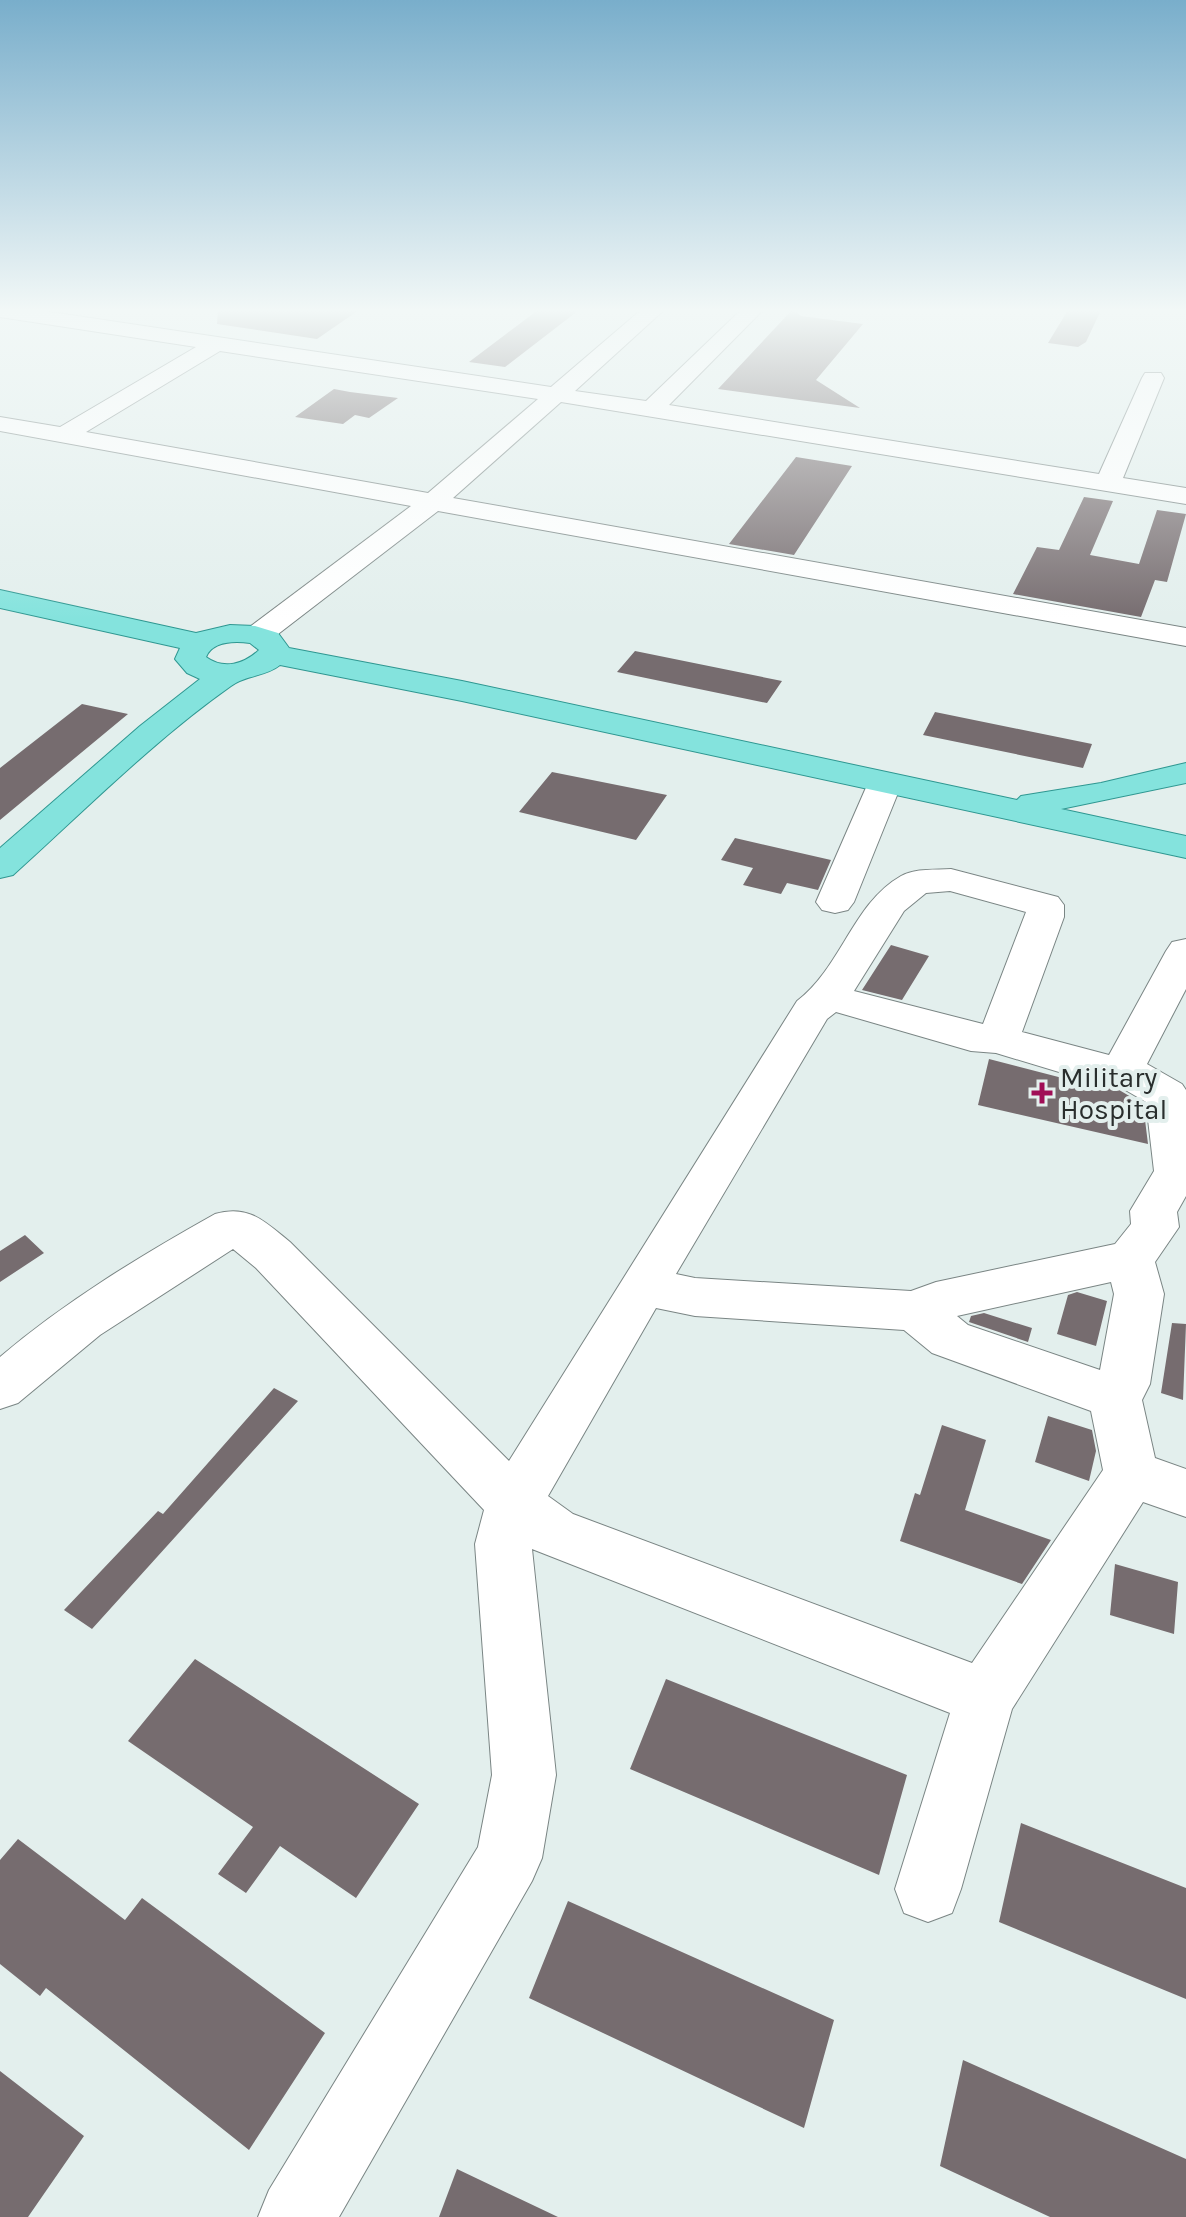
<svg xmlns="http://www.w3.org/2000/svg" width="1186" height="2217" font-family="Karla,sans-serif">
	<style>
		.building { fill: #766c6f }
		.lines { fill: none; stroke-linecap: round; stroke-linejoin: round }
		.minor-casing { stroke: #7a8584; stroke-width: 2 }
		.major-casing { stroke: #2f9791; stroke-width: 2 }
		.minor { fill: #fff; fill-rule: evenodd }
		.major { fill: #84e3dd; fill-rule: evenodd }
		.poi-dot { fill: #a00e56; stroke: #e3efed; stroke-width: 3 }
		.labels { text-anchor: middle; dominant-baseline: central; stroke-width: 8; stroke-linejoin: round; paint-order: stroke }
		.poi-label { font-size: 28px; fill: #292e2d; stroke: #e3efed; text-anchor: start }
	</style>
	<rect width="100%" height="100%" fill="#e3efed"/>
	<path class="building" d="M 218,310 L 359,310 L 317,339 L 217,324 Z
		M 538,310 L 579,310 L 505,367 L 469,362 Z
		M 792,310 L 801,316 L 863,324 L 816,380 L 860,408 L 718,389 Z
		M 1068,310 L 1101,310 L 1086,342 L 1078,347 L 1048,343 Z
		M 334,389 L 350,392 L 398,398 L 369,418 L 355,415 L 343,424 L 295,417 Z
		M 796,457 L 852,466 L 794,555 L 729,544 Z
		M 1084,497 L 1113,501 L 1090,555 L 1139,564 L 1157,510 L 1186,514 L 1167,582 L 1155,580 L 1141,617 L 1013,594 L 1037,547 L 1059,550 Z
		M 635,651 L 782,681 L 767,703 L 617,672 Z
		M 82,704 L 128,714 L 0,820 L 0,768 Z
		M 935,712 L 1092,744 L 1083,768 L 923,735 Z
		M 552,772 L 667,795 L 636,840 L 519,812 Z
		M 735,838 L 831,860 L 818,890 L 787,883 L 781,894 L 743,885 L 753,868 L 721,860 Z
		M 891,945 L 929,956 L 902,1000 L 862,990 Z
		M 989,1059 L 1101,1088 L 1114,1087 L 1143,1104 L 1148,1144 L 978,1105 Z
		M 25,1235 L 44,1253 L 0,1282 L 0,1251 Z
		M 1077,1292 L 1107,1301 L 1096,1346 L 1057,1334 L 1068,1295 Z
		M 984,1313 L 1032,1328 L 1028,1342 L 969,1322 L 971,1316 Z
		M 1172,1323 L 1186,1324 L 1183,1400 L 1161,1393 Z
		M 274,1388 L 298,1401 L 92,1629 L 64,1610 L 158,1511 L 163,1514 Z
		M 1048,1416 L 1092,1430 L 1096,1451 L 1089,1481 L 1035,1462 Z
		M 942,1425 L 986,1440 L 965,1510 L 1051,1540 L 1022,1584 L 900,1541 L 915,1493 L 920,1495 Z
		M 1115,1564 L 1178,1582 L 1174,1634 L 1110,1615 Z
		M 195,1659 L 419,1804 L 356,1898 L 280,1846 L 246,1893 L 218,1874 L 253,1827 L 128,1741 Z
		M 666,1679 L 907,1775 L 879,1875 L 630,1769 Z
		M 1021,1823 L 1186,1888 L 1186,1999 L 999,1922 Z
		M 18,1839 L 125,1920 L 142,1898 L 325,2033 L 249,2150 L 46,1988 L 40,1996 L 0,1964 L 0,1860 Z
		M 568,1901 L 834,2020 L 804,2128 L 529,1998 Z
		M 963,2060 L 1186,2159 L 1186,2217 L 1050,2217 L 940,2166 Z
		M 0,2071 L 84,2136 L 28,2217 L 0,2217 Z
		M 457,2169 L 558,2217 L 439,2217 Z"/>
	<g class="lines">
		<defs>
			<path id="minor" d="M 0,310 L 37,310 L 551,387 L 641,310 L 664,310 L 575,391 L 646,401 L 741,310 L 763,310 L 669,405 L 1099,474 L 1142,378 L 1145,373 L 1161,373 L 1164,378 L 1123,478 L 1186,488 L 1186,504 L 561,402 L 453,498 L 1186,628 L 1186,646 L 438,511 L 269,641 L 258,644 L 247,641 L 243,635 L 247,629 L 411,506 L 0,431 L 0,417 L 60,427 L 196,347 L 0,317 ZM 220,351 L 538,399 L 428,493 L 86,432 Z
				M 885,773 L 897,776 L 902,783 L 854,902 L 848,910 L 835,913 L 822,910 L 816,902 L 868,783 L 873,776 Z
				M 951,869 L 1058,897 L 1064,905 L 1064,917 L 1022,1032 L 1109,1055 L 1166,951 L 1172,942 L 1186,939 L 1186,989 L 1147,1064 L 1182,1084 L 1186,1090 L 1186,1196 L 1177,1212 L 1179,1227 L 1155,1262 L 1164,1294 L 1150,1384 L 1142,1400 L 1155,1458 L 1186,1469 L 1186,1517 L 1143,1502 L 1012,1709 L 961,1889 L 952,1913 L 928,1922 L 904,1913 L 895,1889 L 950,1713 L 532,1549 L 556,1775 L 542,1858 L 532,1881 L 339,2217 L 258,2217 L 269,2190 L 478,1847 L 492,1775 L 475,1544 L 484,1510 L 256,1268 L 233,1249 L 100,1335 L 18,1403 L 0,1409 L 0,1357 C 66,1301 140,1256 215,1214 C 249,1204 265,1222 290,1242 L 509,1461 L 797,1001 C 841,968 853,903 901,876 C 915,868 936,870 951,869 ZM 950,891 L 1026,912 L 983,1024 L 854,991 L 904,911 L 926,893 ZM 836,1012 L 971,1051 L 996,1053 L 1102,1085 L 1115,1084 L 1146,1102 L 1154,1171 L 1130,1211 L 1131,1224 L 1115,1244 L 936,1282 L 911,1291 L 695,1278 L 676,1274 L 827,1019 ZM 1111,1282 L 1114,1294 L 1100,1370 L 968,1325 L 957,1316 ZM 656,1308 L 695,1316 L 904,1330 L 932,1353 L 1091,1411 L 1103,1470 L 972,1663 L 573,1514 L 548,1496 Z"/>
			<path id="major" d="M 0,590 L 196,633 L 230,625 L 255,626 L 278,633 L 289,648 L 462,681 L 1017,800 L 1021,796 L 1101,783 L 1186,763 L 1186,783 L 1061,809 L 1186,836 L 1186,858 L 462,701 L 280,665 C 265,677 245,675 231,686 C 153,741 84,811 13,875 L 0,878 L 0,848 L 140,726 L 200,679 L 187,673 L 175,659 L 180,648 L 0,608 ZM 250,643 L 259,650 C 244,664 224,670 206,657 C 213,641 234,641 250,643 Z"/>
		</defs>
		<use href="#minor" class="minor-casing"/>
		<use href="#major" class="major-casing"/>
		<use href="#minor" class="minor"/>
		<use href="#major" class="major"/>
	</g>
	<linearGradient id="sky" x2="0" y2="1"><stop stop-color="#79aecb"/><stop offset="0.5" stop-color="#f2f8f7"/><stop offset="1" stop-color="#f2f8f7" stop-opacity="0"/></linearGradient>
	<rect width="1186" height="621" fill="url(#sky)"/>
	<path class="poi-dot" d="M1038 1081h8v8h8v8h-8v8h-8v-8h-8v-8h8z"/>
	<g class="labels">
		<g class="poi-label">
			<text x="1060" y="1077">Military<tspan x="1060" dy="32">Hospital</tspan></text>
		</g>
	</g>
</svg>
